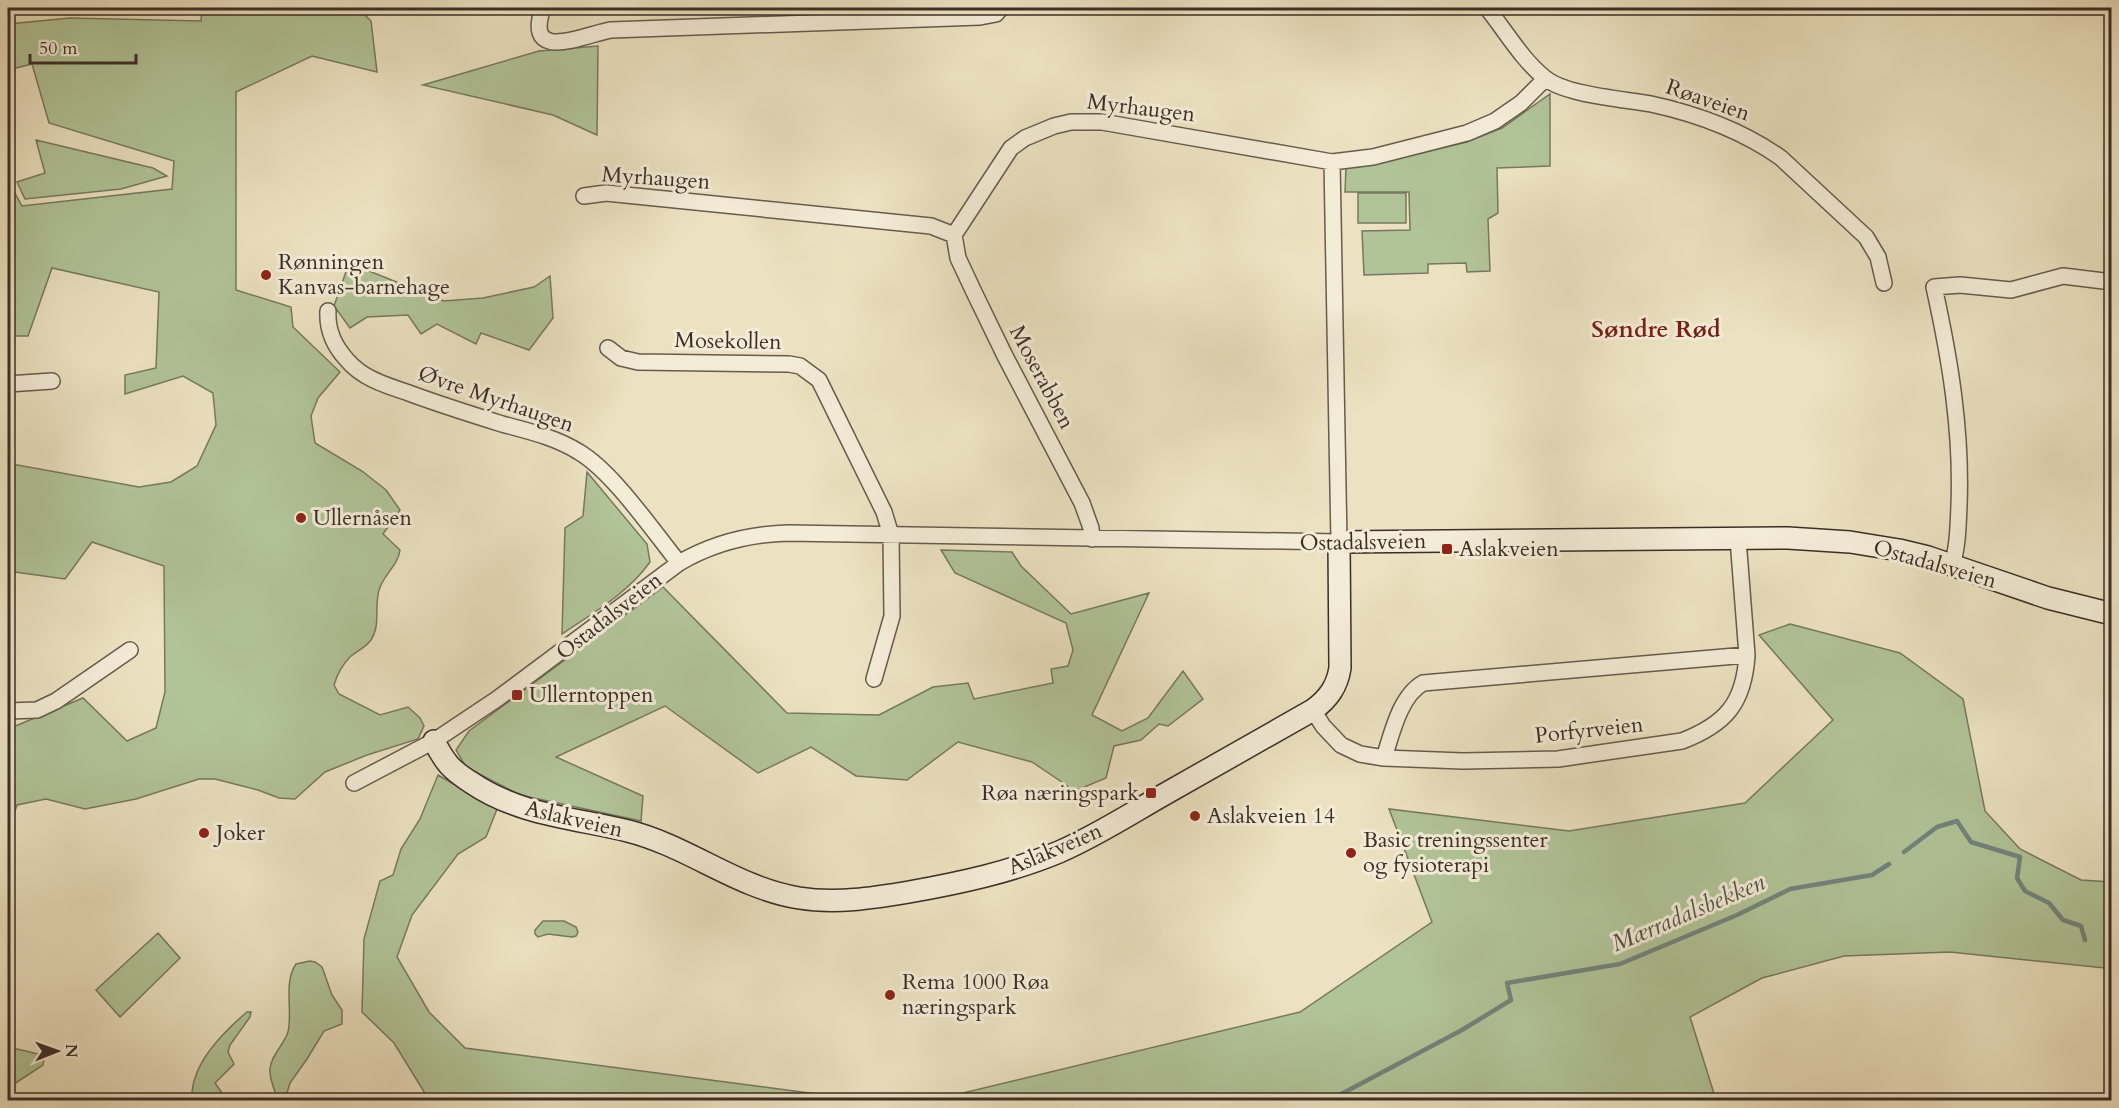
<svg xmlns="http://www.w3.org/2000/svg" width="2119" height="1108" font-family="Cardo,serif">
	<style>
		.green { fill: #b1c498; stroke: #767960; stroke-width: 1.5 }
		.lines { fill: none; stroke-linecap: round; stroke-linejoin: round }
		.stream { stroke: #73847d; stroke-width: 4.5 }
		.street-casing { stroke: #675b4e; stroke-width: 18 }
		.secondary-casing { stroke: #3b2e27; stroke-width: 24 }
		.street { stroke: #f3ecd7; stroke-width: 15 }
		.secondary { stroke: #f3ecd7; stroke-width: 21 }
		.poi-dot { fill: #8f2418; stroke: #f3ecd7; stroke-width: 2 }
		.labels { text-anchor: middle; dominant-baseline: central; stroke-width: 6; stroke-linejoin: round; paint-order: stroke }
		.street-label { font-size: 22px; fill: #3b2e27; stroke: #f3ecd7 }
		.poi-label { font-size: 22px; fill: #3b2e27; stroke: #f3ecd7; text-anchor: start }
		.neighbourhood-label { font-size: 24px; font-weight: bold; fill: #7a1f14; stroke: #f3ecd7 }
		.water-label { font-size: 24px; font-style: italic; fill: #52524b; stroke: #f3ecd7 }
	</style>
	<rect width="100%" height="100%" fill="#ece2c1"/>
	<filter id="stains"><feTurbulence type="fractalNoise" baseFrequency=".00333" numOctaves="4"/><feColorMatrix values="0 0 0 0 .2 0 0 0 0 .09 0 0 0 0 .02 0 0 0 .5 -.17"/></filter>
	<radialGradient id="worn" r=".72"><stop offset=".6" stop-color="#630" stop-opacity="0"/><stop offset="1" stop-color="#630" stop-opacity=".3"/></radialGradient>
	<path class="green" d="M 202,8 L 358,8 L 371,21 L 377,72 L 312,56 L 236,92 L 236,290 L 291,307 L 293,327 L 340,372 L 318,398 L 311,416 L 315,443 L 362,471 L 386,490 L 400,510 L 383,534 L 400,550 C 398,566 383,575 379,590 C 374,607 381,625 371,640 C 365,648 357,651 350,657 C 342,665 337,675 334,685 L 339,694 L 380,715 L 408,707 L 420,718 L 424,726 L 418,739 L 367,755 L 325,772 L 295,799 L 279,798 L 258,790 L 215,779 L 199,779 L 136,799 L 85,809 L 46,799 L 17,805 L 8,832 L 8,729 L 83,698 L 127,741 L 156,728 L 165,692 L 164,566 L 92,542 L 65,579 L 8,571 L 8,469 L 12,464 L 139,487 L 171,482 L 197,466 L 216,425 L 213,393 L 183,376 L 125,394 L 125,375 L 156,368 L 159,292 L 52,268 L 28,336 L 13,336 L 8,285 L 8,184 L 10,184 L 22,206 L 172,189 L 174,161 L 49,123 L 32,64 L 8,70 L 8,24 L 70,18 L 201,21 Z
		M 598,46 L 597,135 L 553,115 L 423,85 L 539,51 Z
		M 1550,94 L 1550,166 L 1497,168 L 1498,213 L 1488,219 L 1490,271 L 1467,272 L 1466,263 L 1428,264 L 1428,273 L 1364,275 L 1362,231 L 1410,230 L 1409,192 L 1345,192 L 1346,167 L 1379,163 L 1467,142 L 1502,128 Z
		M 36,140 L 153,168 L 167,176 L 121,189 L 25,199 L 17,182 L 45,173 Z
		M 1358,193 L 1406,193 L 1406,223 L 1358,223 Z
		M 349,263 L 444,301 L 483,298 L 534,287 L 550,276 L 553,318 L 529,350 L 481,333 L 476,344 L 437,324 L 421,334 L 408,315 L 367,317 L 350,328 L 334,306 Z
		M 587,472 L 647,544 L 650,562 C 628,593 593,613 562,634 L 565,528 L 583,516 Z
		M 941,550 L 1012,552 L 1021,566 L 1071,614 L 1149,593 L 1092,715 L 1122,731 L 1148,718 L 1183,671 L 1203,699 L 1168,726 L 1159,724 L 1141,740 L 1114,746 L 1106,778 L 1075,791 L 1032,762 L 958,742 L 907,780 L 856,776 L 811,747 L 758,773 L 665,706 L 556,757 L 643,796 L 641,821 L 520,795 L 466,767 L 456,750 L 469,731 L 663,587 L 787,713 L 879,715 L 933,687 L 968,683 L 974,699 L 1053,683 L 1051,669 L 1068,666 L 1073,650 L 1066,623 L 955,573 Z
		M 1790,624 L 1900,653 L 1963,699 L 1985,811 L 2020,849 L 2081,880 L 2111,882 L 2111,964 L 2105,968 L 1950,952 L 1844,956 L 1762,978 L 1690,1017 L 1716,1100 L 934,1100 L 1300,1012 L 1432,922 L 1389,809 L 1569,831 L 1745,803 L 1833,720 L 1759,635 Z
		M 438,775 L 497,809 L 486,837 L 458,854 L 412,915 L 397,957 L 429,1012 L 465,1048 L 863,1100 L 429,1100 L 394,1043 L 362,1012 L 364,939 L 380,881 L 393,875 L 401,849 L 420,819 Z
		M 543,921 L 564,921 L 576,927 L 578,932 L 576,936 L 572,937 L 548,934 L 538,937 L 535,934 L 535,930 Z
		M 158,933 L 180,958 L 120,1017 L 96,990 Z
		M 310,961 L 315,962 L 322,967 L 332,995 L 342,1010 L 342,1024 L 324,1031 L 307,1059 L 290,1083 L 285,1100 L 278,1100 C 275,1092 269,1078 270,1069 C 271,1055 284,1045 288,1032 C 293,1010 283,983 296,964 Z
		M 247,1012 L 251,1012 L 250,1017 L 230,1045 L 228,1052 L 234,1064 L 215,1083 L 227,1100 L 190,1100 C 193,1093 192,1085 195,1078 C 203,1052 227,1029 247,1012 Z
		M 17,1049 L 38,1054 L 44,1058 L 43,1065 L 8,1088 L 8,1051 Z"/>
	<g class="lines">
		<path class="stream" d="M 1904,852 L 1937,827 L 1957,821 L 1971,842 L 2020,857 L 2017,878 L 2025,891 L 2049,903 L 2063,920 L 2081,926 L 2085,940
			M 1330,1100 L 1462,1030 L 1511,1000 L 1507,983 L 1620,964 L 1737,915 L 1790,889 L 1872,875 L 1889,864"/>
		<defs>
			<path id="street" d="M 543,8 C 523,65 586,34 611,30 L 980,17 L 996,14 L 1001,8
				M 1487,8 C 1505,30 1522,60 1545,78 C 1565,95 1624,99 1651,104 C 1697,114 1743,131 1781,158 L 1866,237 L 1878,257 L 1884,283
				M 584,196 L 606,193 L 931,226 L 954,235
				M 954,235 L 1011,148 L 1025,138 L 1054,126 L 1071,122 L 1102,122 L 1332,162 L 1373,157 L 1467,133 L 1495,121 L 1521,103 L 1545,79
				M 954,235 L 958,258 L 973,290 L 1005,356 L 1082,503 L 1091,528 L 1092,539
				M 328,311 C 327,329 334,346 347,360 C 362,378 385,385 406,392 C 438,404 470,414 502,424 C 528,431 555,437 579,452 C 613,472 653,531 679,563
				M 608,348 L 621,358 L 638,362 L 789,364 L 800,366 L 819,380 L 884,512 L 891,535 L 892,616 L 874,679
				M 8,384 L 52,381
				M 1952,565 C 1958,546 1958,526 1959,506 C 1962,431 1950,359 1934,287 L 1960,285 L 2011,290 L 2063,276 L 2112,282
				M 1313,710 L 1323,726 L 1341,745 L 1360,754 L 1384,758 L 1463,761 L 1558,759 L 1682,741 C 1726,724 1744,703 1747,655 L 1738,539
				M 8,711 L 37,710 L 56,701 L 130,650
				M 1384,758 C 1392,733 1400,696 1423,683 L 1747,655
				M 354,783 L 434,741 L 497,699 L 679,563 C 713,543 749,534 788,533 L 1339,542 L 1332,162"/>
			<path id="secondary" d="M 434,741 C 438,749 443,758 449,765 C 456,773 464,778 472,783 C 519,815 575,818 628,831 C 688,846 737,888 799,898 C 836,904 873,898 909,892 C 960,883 1011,872 1059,852 C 1096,836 1130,814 1165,794 C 1214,766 1263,738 1313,710 C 1328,699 1337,687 1340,668 L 1339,542 L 1788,538 L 1850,542 L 1899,550 L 1928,557 L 2048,598 L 2112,614"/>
		</defs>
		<use href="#street" class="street-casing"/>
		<use href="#secondary" class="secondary-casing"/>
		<use href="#street" class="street"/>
		<use href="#secondary" class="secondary"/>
	</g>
	<g class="poi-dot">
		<circle cx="266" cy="275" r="6"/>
		<circle cx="301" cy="518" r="6"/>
		<rect x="1441" y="543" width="12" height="12" rx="3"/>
		<rect x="511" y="689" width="12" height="12" rx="3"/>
		<rect x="1145" y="787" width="12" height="12" rx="3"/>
		<circle cx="1195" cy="816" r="6"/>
		<circle cx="204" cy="833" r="6"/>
		<circle cx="1351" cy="853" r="6"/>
		<circle cx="890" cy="995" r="6"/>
	</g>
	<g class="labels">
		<g class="street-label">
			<text transform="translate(1708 100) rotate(19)">Røaveien</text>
			<text transform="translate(1141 108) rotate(7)">Myrhaugen</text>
			<text transform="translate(656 178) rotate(4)">Myrhaugen</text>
			<text transform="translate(728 341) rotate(1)">Mosekollen</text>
			<text transform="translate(1042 377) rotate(62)">Moserabben</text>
			<text transform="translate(496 399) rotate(19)">Øvre Myrhaugen</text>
			<text transform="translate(1363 542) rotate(-1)">Ostadalsveien</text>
			<text transform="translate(1935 564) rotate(16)">Ostadalsveien</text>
			<text transform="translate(609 616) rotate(-38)">Ostadalsveien</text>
			<text transform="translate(1589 730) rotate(-6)">Porfyrveien</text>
			<text transform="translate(574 819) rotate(13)">Aslakveien</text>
			<text transform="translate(1055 849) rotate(-23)">Aslakveien</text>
		</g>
		<g class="poi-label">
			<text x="278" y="262">Rønningen<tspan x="278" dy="25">Kanvas-barnehage</tspan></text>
			<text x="313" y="518">Ullernåsen</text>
			<text x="1459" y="549">Aslakveien</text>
			<text x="529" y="695">Ullerntoppen</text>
			<text x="1139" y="793" text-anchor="end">Røa næringspark</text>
			<text x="1207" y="816">Aslakveien 14</text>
			<text x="216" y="833">Joker</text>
			<text x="1363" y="840">Basic treningssenter<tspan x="1363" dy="25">og fysioterapi</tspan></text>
			<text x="902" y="982">Rema 1000 Røa<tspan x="902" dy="25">næringspark</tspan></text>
		</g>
		<g class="neighbourhood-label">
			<text x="1656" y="329">Søndre Rød</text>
		</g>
		<g class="water-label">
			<text transform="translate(1688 913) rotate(-23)">Mærradalsbekken</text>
		</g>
	</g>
	<rect width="2119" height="1108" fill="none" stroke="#ece2c1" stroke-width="30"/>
	<rect x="9" y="9" width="2101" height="1090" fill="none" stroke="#3b2e27" stroke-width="3"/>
	<rect x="15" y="15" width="2089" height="1078" fill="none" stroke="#3b2e27" stroke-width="1.5"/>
	<g transform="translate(57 1051) rotate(89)" stroke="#f3ecd7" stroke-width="4.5" paint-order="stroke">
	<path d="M0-4.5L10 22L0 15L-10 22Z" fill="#3b2e27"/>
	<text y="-9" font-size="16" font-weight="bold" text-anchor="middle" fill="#3b2e27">N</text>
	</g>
	<path d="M30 54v9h106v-9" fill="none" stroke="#3b2e27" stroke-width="3"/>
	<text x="39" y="54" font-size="18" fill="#3b2e27" stroke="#f3ecd7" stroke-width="4.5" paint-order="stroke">50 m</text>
	<rect width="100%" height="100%" filter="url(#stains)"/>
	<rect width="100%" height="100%" fill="url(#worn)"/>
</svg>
